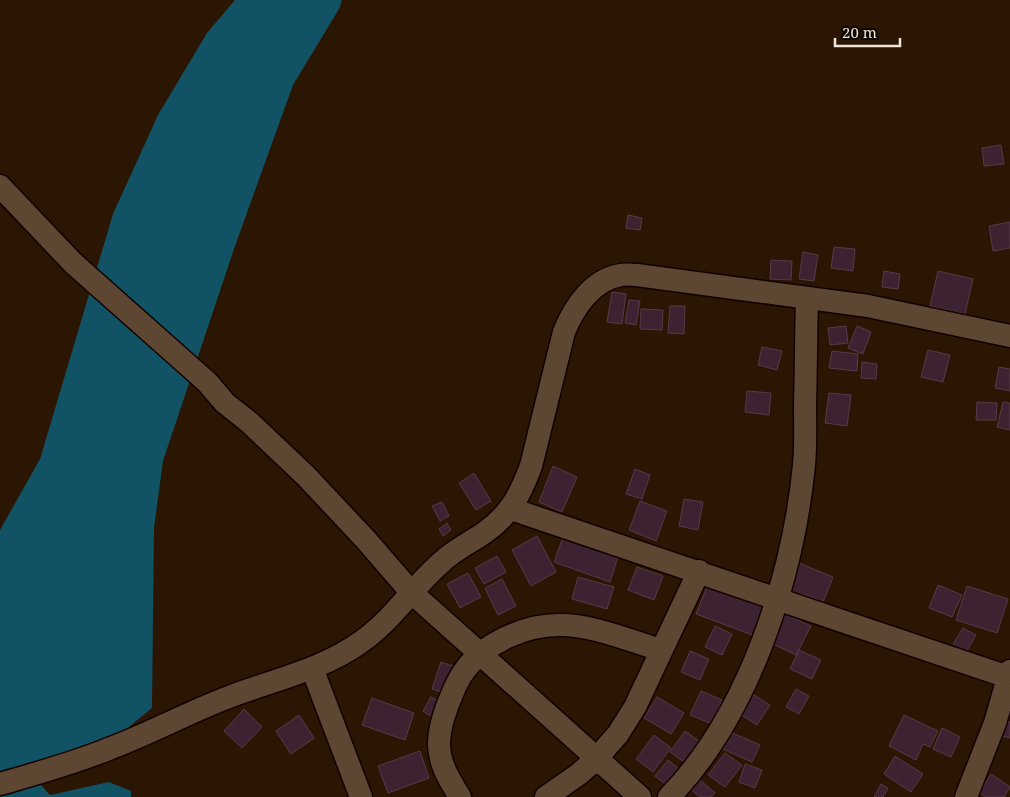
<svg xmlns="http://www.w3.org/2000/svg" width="1010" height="797" font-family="'Noto Serif',serif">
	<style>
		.water { fill: #125265 }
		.building { fill: #3d2331; stroke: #563a49 }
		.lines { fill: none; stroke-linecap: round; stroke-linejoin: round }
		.street-casing { stroke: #110200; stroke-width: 25 }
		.street { stroke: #5e4732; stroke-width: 22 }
	</style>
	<rect width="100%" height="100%" fill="#2a1602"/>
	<path class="water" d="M 235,0 L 342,0 L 339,9 L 293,85 L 235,246 L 163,461 L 154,528 L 152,708 L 119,735 L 41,766 L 41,785 L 50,795 L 109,782 L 131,791 L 131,797 L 0,797 L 0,530 L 40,459 L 113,214 L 158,115 L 207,33 Z"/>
	<path class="building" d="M 1001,145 L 1004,164 L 984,166 L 982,148 Z
		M 628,215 L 642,218 L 640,230 L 626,228 Z
		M 1010,222 L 1010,248 L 993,251 L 989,226 Z
		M 834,247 L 855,249 L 853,271 L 831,268 Z
		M 803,252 L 818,255 L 814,281 L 799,279 Z
		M 771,260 L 792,261 L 791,280 L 770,279 Z
		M 884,271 L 900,274 L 898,289 L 882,287 Z
		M 938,271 L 973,279 L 965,314 L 930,306 Z
		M 612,292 L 626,294 L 622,324 L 607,322 Z
		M 629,300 L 640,301 L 636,325 L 625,323 Z
		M 670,306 L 685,306 L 684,334 L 668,333 Z
		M 641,309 L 663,310 L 662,330 L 640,329 Z
		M 846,326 L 848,343 L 830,345 L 828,328 Z
		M 857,326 L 871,332 L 863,354 L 848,348 Z
		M 762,347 L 782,351 L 777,370 L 758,365 Z
		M 928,350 L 950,355 L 943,382 L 921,377 Z
		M 832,351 L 858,354 L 857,371 L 829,368 Z
		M 862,362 L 877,364 L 876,379 L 861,378 Z
		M 999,367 L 1010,369 L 1010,391 L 995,388 Z
		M 747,391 L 771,393 L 769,415 L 745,412 Z
		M 829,393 L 851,395 L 847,426 L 825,423 Z
		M 977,402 L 997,403 L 996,420 L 976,420 Z
		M 1003,402 L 1010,403 L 1010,430 L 997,427 Z
		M 553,466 L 577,477 L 562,512 L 539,502 Z
		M 635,469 L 650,475 L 642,499 L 626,494 Z
		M 474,473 L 491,501 L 476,510 L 459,483 Z
		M 684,499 L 703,502 L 698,530 L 679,526 Z
		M 640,501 L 667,511 L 656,541 L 629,530 Z
		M 442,502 L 449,516 L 440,521 L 432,506 Z
		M 447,523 L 451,530 L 443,536 L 439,529 Z
		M 537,536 L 556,572 L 531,586 L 512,550 Z
		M 563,537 L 618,557 L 610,582 L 554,562 Z
		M 497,556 L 506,572 L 484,584 L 475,568 Z
		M 799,563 L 833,577 L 823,602 L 804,594 L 802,599 L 787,592 Z
		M 637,567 L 663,576 L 654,600 L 628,590 Z
		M 468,573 L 481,597 L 460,608 L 447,584 Z
		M 578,577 L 614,587 L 607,609 L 572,599 Z
		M 502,579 L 516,606 L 498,615 L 485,588 Z
		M 709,582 L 767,604 L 755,636 L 696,614 Z
		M 938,585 L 962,595 L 952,617 L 929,608 Z
		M 967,586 L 1008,599 L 997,633 L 956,620 Z
		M 785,614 L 811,626 L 796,655 L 771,643 Z
		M 715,626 L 732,634 L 722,655 L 705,647 Z
		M 963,628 L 976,635 L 964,656 L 951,648 Z
		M 799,650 L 821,660 L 812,679 L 790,669 Z
		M 690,651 L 709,659 L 700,680 L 681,672 Z
		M 441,662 L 456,667 L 447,694 L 432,689 Z
		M 796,689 L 809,696 L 799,714 L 786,707 Z
		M 701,691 L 722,700 L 712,724 L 690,715 Z
		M 751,693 L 770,705 L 757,725 L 738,713 Z
		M 431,697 L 442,703 L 434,718 L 423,711 Z
		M 657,697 L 684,713 L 671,734 L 644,718 Z
		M 372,698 L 414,713 L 405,740 L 362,725 Z
		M 244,709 L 262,727 L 242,748 L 224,731 Z
		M 299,715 L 314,738 L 291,754 L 276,731 Z
		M 904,715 L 938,731 L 930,747 L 923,744 L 916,760 L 889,746 Z
		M 1006,721 L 1010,722 L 1010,738 L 1002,736 Z
		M 942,728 L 960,737 L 951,757 L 933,749 Z
		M 726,730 L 760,745 L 752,762 L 718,747 Z
		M 685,731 L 702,743 L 687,764 L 670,752 Z
		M 654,735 L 671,748 L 653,772 L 636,759 Z
		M 420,751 L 429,778 L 388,793 L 378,766 Z
		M 725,753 L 742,765 L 725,787 L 708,775 Z
		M 895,756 L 923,774 L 911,792 L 884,774 Z
		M 668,760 L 683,772 L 670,788 L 655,776 Z
		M 745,764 L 762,770 L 755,788 L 739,782 Z
		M 991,774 L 1010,787 L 1004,797 L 986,797 L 979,793 Z
		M 699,779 L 715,793 L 711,797 L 700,797 L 690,789 Z
		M 881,784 L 888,788 L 883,797 L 874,797 Z"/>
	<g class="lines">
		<defs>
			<path id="street" d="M 0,186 L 73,263 L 207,382 L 225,403 L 249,422 L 306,476 L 366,540 L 411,592 L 640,797
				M 511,509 C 678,564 842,622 1008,677
				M 312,668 L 361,797
				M 0,784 C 38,773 75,763 111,748 C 151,733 189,712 229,697 C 273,680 322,670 361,642 C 393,620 414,585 444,560 C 456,549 471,542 484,533 C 510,515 520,495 531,466 L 564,332 C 574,307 593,279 621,275 C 626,274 632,275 637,275 L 868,306 L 1010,336
				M 460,797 C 450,781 439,764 439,744 C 439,730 443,717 448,704 C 453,692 457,680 465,670 C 484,643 526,625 558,625 C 591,624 630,641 661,650
				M 546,797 L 579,774 L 597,758 L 618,734 L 635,707 L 699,571
				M 669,797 C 749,715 793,577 804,465 C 806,445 805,424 805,404 C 806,369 806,333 807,298
				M 966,797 L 995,723 L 1010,671"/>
		</defs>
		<use href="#street" class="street-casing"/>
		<use href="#street" class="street"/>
	</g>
	<path d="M835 38v8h65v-8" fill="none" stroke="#f2e3d7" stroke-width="2.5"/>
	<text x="842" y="38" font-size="15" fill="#f2e3d7" stroke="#0c0501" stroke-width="4" paint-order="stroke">20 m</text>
</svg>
